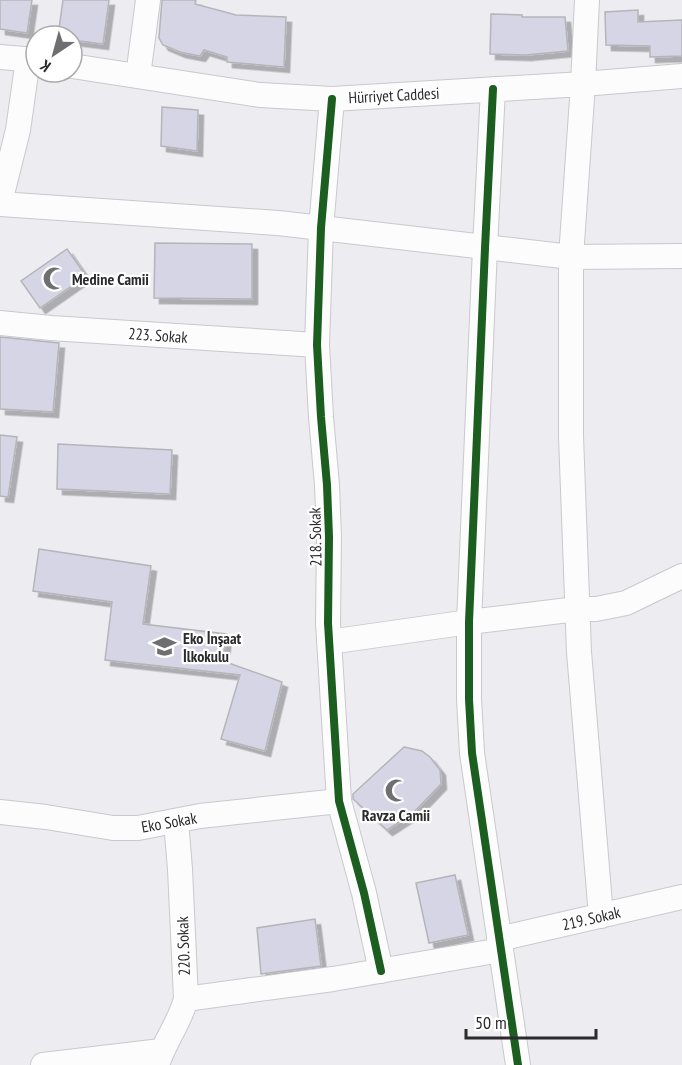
<svg xmlns="http://www.w3.org/2000/svg" width="682" height="1065" font-family="'PT Sans Narrow',sans-serif">
	<style>
		.building { fill: #d6d5e5; stroke: #b5b5b9; stroke-width: 1.5; filter: url(#shadow) }
		.lines { fill: none; stroke-linecap: round; stroke-linejoin: round }
		.minor-casing { stroke: #c9c9cd; stroke-width: 26 }
		.minor { stroke: #fcfcfd; stroke-width: 24 }
		.cycleway-casing { stroke: #fff; stroke-width: 11 }
		.cycleway { stroke: #1b5e20; stroke-width: 8 }
		.labels { text-anchor: middle; dominant-baseline: central; stroke-width: 4.5; stroke-linejoin: round; paint-order: stroke }
		.street-label { font-size: 16px; fill: #2b2b2e; stroke: #fff }
		.poi-label { font-size: 16px; font-weight: bold; fill: #2b2b2e; stroke: #fff; text-anchor: start }
	</style>
	<defs>
		<filter id="shadow"><feDropShadow dx="5.5" dy="5.5" stdDeviation="0" flood-color="#0004"/></filter>
	</defs>
	<rect width="100%" height="100%" fill="#ececf1"/>
	<path class="building" d="M 0,0 L 32,0 L 27,33 L 0,29 Z
		M 63,0 L 109,0 L 103,44 L 72,40 L 72,36 L 58,36 Z
		M 162,0 L 196,0 L 195,4 L 236,15 L 286,17 L 284,67 L 227,62 L 227,57 L 204,50 L 200,56 L 180,52 L 163,45 L 159,38 Z
		M 638,10 L 638,22 L 682,20 L 682,56 L 650,57 L 650,46 L 606,45 L 605,12 Z
		M 491,14 L 522,15 L 522,17 L 565,17 L 568,51 L 526,55 L 490,54 Z
		M 162,107 L 198,110 L 197,151 L 161,146 Z
		M 155,243 L 252,244 L 252,299 L 154,298 Z
		M 67,249 L 86,276 L 40,308 L 21,281 Z
		M 0,337 L 59,343 L 53,412 L 0,409 Z
		M 0,435 L 17,437 L 8,497 L 0,496 Z
		M 58,444 L 172,450 L 170,494 L 57,489 Z
		M 39,549 L 151,566 L 143,624 L 226,634 L 223,661 L 282,682 L 265,751 L 221,739 L 240,675 L 105,660 L 112,602 L 33,591 Z
		M 404,747 L 422,751 L 430,757 L 440,770 L 441,784 L 412,814 L 387,830 L 353,799 L 353,794 Z
		M 455,875 L 468,935 L 429,943 L 416,883 Z
		M 315,919 L 321,966 L 261,974 L 257,928 Z"/>
	<g class="lines">
		<defs>
			<path id="minor" d="M 587,0 L 583,84 L 571,257 L 571,436 L 579,652 L 601,916
				M 0,57 L 36,60
				M 72,66 L 260,95 L 332,99 L 583,84 L 682,76
				M 138,76 L 148,0
				M 493,89 L 485,248 L 469,622 L 469,699 L 472,753 L 518,1065
				M 332,99 L 321,228 L 317,345 L 321,417 L 327,485 L 329,537 L 328,623 L 331,672 L 339,801 L 364,893 L 381,971
				M 0,202 L 18,130 L 28,59
				M 0,204 L 278,223 L 571,257 L 682,256
				M 0,323 L 51,328 L 317,345
				M 329,642 L 469,622 L 577,609 L 596,609 L 626,603 L 682,576
				M 0,812 L 46,817 L 113,828 L 138,828 L 200,816 L 339,801
				M 499,939 L 682,897
				M 186,999 L 333,979 L 501,950
				M 43,1065 L 161,1051
				M 157,1065 C 164,1042 180,1022 186,999 L 180,869 L 176,821"/>
		</defs>
		<use href="#minor" class="minor-casing"/>
		<use href="#minor" class="minor"/>
		<defs>
			<path id="cycleway" d="M 493,89 L 485,248 L 469,622 L 469,699 L 472,753 L 518,1065
				M 332,99 L 321,228 L 317,345 L 321,417 L 327,485 L 329,537 L 328,623 L 331,672 L 339,801 L 364,893 L 381,971"/>
		</defs>
		<use href="#cycleway" class="cycleway-casing"/>
		<use href="#cycleway" class="cycleway"/>
	</g>
	<defs>
		<symbol id="mosque-bare" viewBox="-9 -9 18 18"><path d="M3.5-4.9A6 6 0 1 0 3.5 4.9A5 5 0 1 1 3.5-4.9Z" fill="#6f6f72" stroke="#fff" stroke-width="2.5" paint-order="stroke"/></symbol>
		<symbol id="school-bare" viewBox="-9 -9 18 18"><path d="M0-5L7-2L0 1L-7-2ZM-4 1L0 2.5L4 1V4Q0 6-4 4Z" fill="#6f6f72" stroke="#fff" stroke-width="2.5" paint-order="stroke"/></symbol>
	</defs>
	<g fill-rule="evenodd">
		<use href="#mosque-bare" x="38" y="262" width="33" height="33"/>
		<use href="#school-bare" x="148" y="630" width="33" height="33"/>
		<use href="#mosque-bare" x="380" y="774" width="33" height="33"/>
	</g>
	<g class="labels">
		<g class="street-label">
			<text transform="translate(394 95) rotate(-3)">Hürriyet Caddesi</text>
			<text transform="translate(158 335) rotate(4)">223. Sokak</text>
			<text transform="translate(315 537) rotate(-91)">218. Sokak</text>
			<text transform="translate(169 822) rotate(-10)">Eko Sokak</text>
			<text transform="translate(591 918) rotate(-13)">219. Sokak</text>
			<text transform="translate(183 946) rotate(-92)">220. Sokak</text>
		</g>
		<g class="poi-label">
			<text x="72" y="279">Medine Camii</text>
			<text x="183" y="638">Eko İnşaat<tspan x="183" dy="18">İlkokulu</tspan></text>
			<text x="396" y="815" text-anchor="middle">Ravza Camii</text>
		</g>
	</g>
	<g transform="translate(54 54) rotate(216)"><circle r="28" fill="#ffffff" stroke="#aaaaab" stroke-width="1.5"/>
	<path d="M0-4.5L10 22L0 15L-10 22Z" fill="#6f6f72"/>
	<text y="-9" font-size="16" font-weight="bold" text-anchor="middle" fill="#2b2b2e">K</text>
	</g>
	<path d="M466 1029v9h130v-9" fill="none" stroke="#2b2b2e" stroke-width="3"/>
	<text x="475" y="1029" font-size="18" fill="#2b2b2e" stroke="#ffffff" stroke-width="4.5" paint-order="stroke">50 m</text>
</svg>
